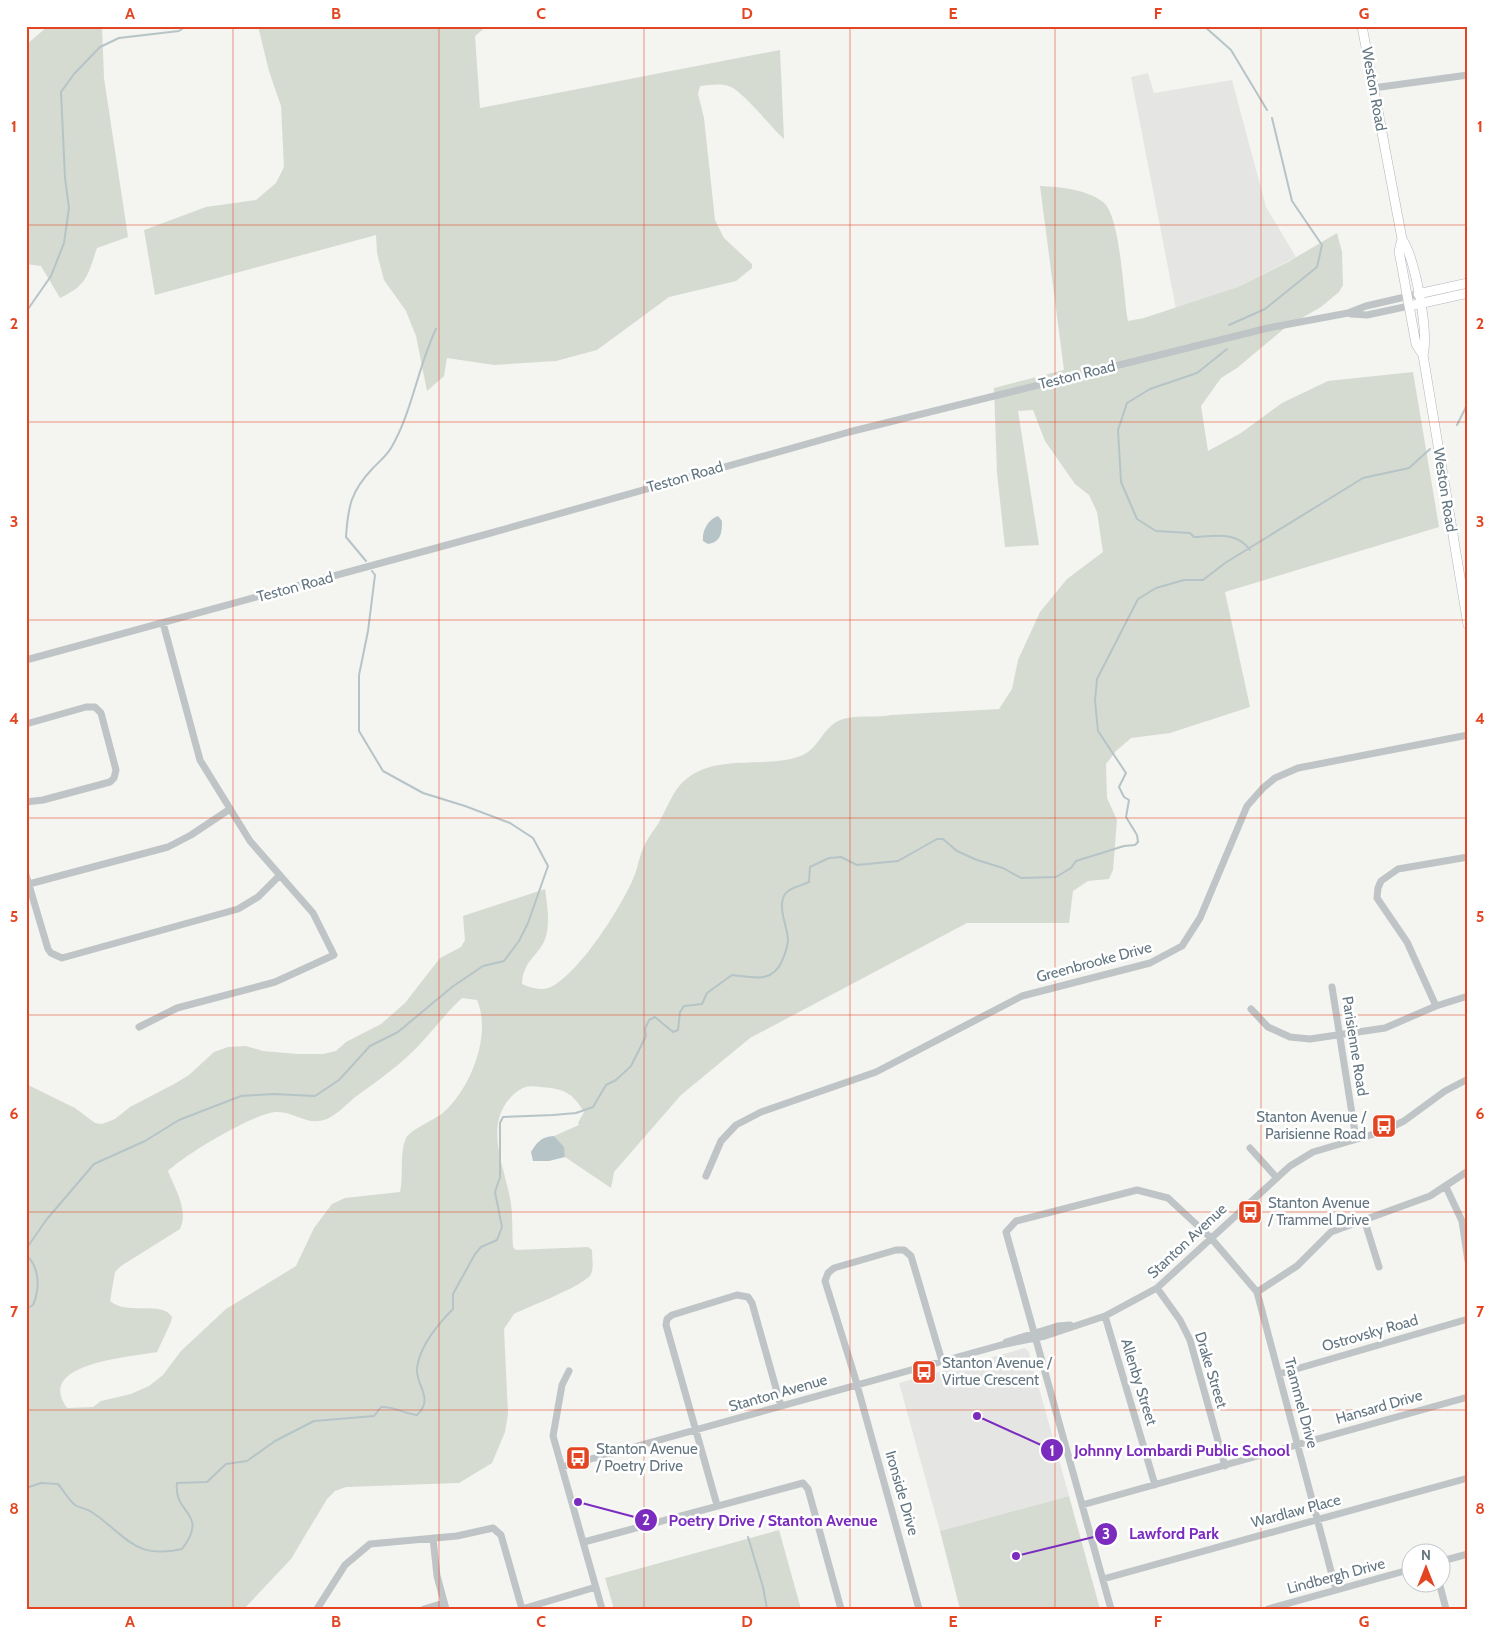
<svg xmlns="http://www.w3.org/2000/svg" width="1494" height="1635" font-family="Cabin,sans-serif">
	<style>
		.built { fill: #e5e6e4 }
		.green { fill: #d5dbd1; fill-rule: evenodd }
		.water { fill: #b6c4c7 }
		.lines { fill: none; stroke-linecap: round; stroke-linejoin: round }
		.stream { stroke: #b6c4c7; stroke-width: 2 }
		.major-casing { stroke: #b2b7ba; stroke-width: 10 }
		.minor { stroke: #bfc4c6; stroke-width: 7 }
		.major { stroke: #fff; stroke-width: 9 }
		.grid { fill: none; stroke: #e34421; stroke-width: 1; stroke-opacity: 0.55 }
		.labels { text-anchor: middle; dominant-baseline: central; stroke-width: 5; stroke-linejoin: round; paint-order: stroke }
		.street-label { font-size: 15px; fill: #637681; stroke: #fff }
		.poi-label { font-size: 15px; fill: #637681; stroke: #fff; text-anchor: start }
		.leader { fill: none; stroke: #7b2cbf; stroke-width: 2 }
		.callout-dot { fill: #7b2cbf; stroke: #fff; stroke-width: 2 }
		.mark-label { font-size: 15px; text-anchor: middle; font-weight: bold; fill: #fff }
		.callout-label { font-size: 16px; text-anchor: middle; font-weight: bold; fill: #7b2cbf; stroke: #fff; stroke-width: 5; stroke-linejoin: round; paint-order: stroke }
		.neatline { fill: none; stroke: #e34421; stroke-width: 2 }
		.grid-label { font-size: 16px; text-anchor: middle; font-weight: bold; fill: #e34421 }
	</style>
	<rect width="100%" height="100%" fill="#f4f4f0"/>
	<path class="built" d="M 1148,73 L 1154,93 L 1232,80 L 1266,207 L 1296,257 L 1238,287 L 1176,309 L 1131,77 Z
		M 1025,1348 L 1029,1352 L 1069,1496 L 940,1531 L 899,1383 Z"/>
	<path class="green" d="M 48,26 L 102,26 L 104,78 L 128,237 L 97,248 C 88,274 88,285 60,298 L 41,266 L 26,264 L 26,45 Z
		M 258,26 L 487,26 L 475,36 L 480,108 L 780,50 L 784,139 C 771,127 744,93 731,87 C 722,83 710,85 700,86 L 698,94 L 704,118 L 715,220 L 724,238 L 752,264 L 752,268 L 736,281 L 669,297 L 597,350 L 556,361 L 494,365 L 447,358 L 444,376 L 427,391 L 416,336 L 406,311 L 384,280 L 377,253 L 376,235 L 155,295 L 144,230 L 206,207 L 256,200 L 276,183 L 284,167 L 281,106 L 269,71 Z
		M 1040,186 C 1060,187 1086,189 1103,202 C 1121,216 1123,296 1128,321 L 1144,318 L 1238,287 L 1288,262 L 1337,233 L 1342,252 L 1343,285 L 1339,292 L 1321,307 L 1286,327 L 1237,368 L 1221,378 L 1201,406 L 1208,451 L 1241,433 L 1282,403 L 1328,381 L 1413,372 L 1439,527 L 1225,592 L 1250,707 L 1170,733 L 1131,738 L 1116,751 L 1106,764 L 1107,798 L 1117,820 L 1113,870 L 1109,879 L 1088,881 L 1073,891 L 1069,923 L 967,923 L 750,1038 L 681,1095 L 614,1172 L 611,1188 L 565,1157 L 563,1147 L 554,1136 L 579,1125 L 578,1123 L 584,1112 C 572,1092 564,1089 541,1087 C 527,1085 521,1087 511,1097 C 484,1126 504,1165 510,1198 C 513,1211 512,1233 513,1247 L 516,1250 L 588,1247 L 592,1250 C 592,1257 594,1268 591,1274 C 586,1285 528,1307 514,1314 L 504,1329 L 508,1414 L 505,1432 L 492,1463 L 459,1483 L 346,1487 L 335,1491 L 327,1499 L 291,1559 L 244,1609 L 26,1609 L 26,1084 L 75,1108 L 95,1123 L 102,1124 L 115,1119 L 130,1107 L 176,1083 L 189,1075 L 214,1052 L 228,1047 L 246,1046 L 263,1051 L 297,1054 L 323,1054 L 336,1051 L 346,1042 L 381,1024 L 405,1003 L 440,958 L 461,947 L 465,940 L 463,916 L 545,889 C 547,903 550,922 546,936 C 541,955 523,959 522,984 C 531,988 542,991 551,987 C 580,972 620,909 633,879 C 637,871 638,862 641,854 C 645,842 651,834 658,824 C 666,811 670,797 680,785 C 712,750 765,771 803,755 C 815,750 822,733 832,725 C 848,712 871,719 891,715 L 999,709 L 1012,689 L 1018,660 L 1040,612 L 1067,579 L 1103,552 L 1097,512 L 1089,495 L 1075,484 L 1045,441 L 1033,410 L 1018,411 L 1039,545 L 1005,547 L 997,473 L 994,388 L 1064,370 ZM 462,998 L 477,1000 C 492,1034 471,1088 444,1112 C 435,1120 411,1129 406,1138 C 399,1154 404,1175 400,1192 L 345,1198 L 332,1204 L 314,1228 L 296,1266 L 226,1309 L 181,1351 L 163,1375 L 149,1386 L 131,1394 L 101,1401 L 93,1407 L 67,1408 C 34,1363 131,1357 157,1352 L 171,1322 L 172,1317 C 162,1300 127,1316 110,1301 L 115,1272 L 121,1266 L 180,1229 C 189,1211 175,1189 168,1171 C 184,1155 254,1113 276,1112 C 296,1111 306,1127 327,1119 C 336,1115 346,1105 354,1098 C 377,1081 402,1064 421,1043 C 435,1028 447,1012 462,998 Z
		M 1069,1496 L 1100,1609 L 960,1609 L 940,1531 Z
		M 779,1530 L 801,1609 L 614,1609 L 605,1578 Z"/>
	<path class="water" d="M 718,516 L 722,521 C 722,533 721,542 708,544 L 703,541 C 702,531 708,519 718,516 Z
		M 554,1136 L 564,1147 L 565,1157 L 549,1161 L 533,1161 L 531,1152 C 537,1142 541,1137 554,1136 Z"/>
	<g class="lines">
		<path class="stream" d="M 1204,26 L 1231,50 L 1267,110
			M 26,312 L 51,276 L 64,243 L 69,208 L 65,178 L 61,92 L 74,74 L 100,47 L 119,38 L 179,31 L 186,26
			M 1229,325 L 1265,309 L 1317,267 L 1322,245 L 1292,201 L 1272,118
			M 1227,349 L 1197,373 L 1150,389 L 1127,403 L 1118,430 L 1121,482 L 1137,519 L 1156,531 L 1190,533 L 1194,537 C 1215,536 1236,531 1250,550
			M 1457,425 L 1468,403
			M 366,561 L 346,537 C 348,506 351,491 373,468 C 379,462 387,455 391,448 C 412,413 418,366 436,329
			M 26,1249 L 47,1219 L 94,1164 L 145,1141 L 179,1120 L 241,1096 L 273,1094 L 315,1096 L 339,1080 L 370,1046 L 398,1032 L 452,987 L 483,966 L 504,961 L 519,941 L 528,923 L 548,866 L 533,838 L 510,823 L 465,806 L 423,793 L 383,771 L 359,731 L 359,675 L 368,631 L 375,575 L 372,571
			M 26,1255 C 40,1267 40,1289 33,1305 L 26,1309
			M 26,1488 L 41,1483 L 58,1484 C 63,1490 69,1500 75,1505 C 80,1508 88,1509 93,1513 C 126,1535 134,1560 182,1549 C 210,1512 173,1515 177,1483 L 207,1482 L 226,1464 L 247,1461 L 275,1441 L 314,1421 L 374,1416 L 381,1407 C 394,1406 404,1414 417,1415 C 435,1398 415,1385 417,1368 C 420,1346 438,1324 453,1309 L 453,1294 L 475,1254 L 481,1247 L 497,1240 L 502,1227 L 495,1192 L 500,1177 L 500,1123 L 503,1117 L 553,1115 L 576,1113 L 593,1107 L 606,1085 L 616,1080 L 631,1066 L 646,1036 L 645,1029 L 649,1020 L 655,1017 L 673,1032 L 678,1030 L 680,1012 L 684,1006 L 702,1004 L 707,993 L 732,975 C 752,977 772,984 782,961 C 785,954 788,947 788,939 C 787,925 777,907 785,894 C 790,887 801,886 809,882 L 810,867 L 829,858 L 841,857 L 857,865 L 898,861 L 937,839 L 943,839 L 957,851 L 977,860 L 1003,868 L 1021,878 L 1056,877 L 1071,868 L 1076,861 L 1124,846 L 1135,845 L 1138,842 L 1137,835 L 1126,817 L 1129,800 L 1124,797 L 1119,787 L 1126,773 L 1098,731 L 1095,701 L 1097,679 L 1138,599 L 1156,588 L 1184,580 L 1203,580 L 1225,563 L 1363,478 L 1409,468 L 1430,449
			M 748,1537 L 763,1587 L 767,1609"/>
		<defs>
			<path id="major" d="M 1362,26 L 1402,239 C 1415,258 1429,332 1423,355 L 1468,625
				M 1402,239 L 1399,251 L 1416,344 L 1423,355
				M 1418,294 L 1468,283
				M 1414,305 L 1468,293"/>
		</defs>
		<use href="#major" class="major-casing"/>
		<path class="minor" d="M 1373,88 L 1468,75
			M 1351,314 L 1367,315 L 1409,306
			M 26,660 L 480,536 L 849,432 L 1268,328 L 1348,313 L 1366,306 L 1418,294
			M 26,724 L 86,707 L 95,707 L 101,713 L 116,770 L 114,778 L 110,782 L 43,800 L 26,802
			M 26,875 L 48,949 L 51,953 L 62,958 L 238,909 L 258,897 L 279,876
			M 29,884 L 168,847 L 191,835 L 230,809
			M 1332,987 L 1356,1139
			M 1436,1006 L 1468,996
			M 1251,1009 L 1268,1027 L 1290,1037 L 1310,1039 L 1385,1028 L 1436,1006 L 1407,942 L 1377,898 L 1378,888 L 1381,881 L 1398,869 L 1468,857
			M 139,1027 L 177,1008 L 275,982 L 334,955 L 313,913 L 250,841 L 200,760 L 163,623
			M 1250,1148 L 1276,1177
			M 706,1176 L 721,1141 L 736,1125 L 761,1112 L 876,1072 L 1022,996 L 1150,963 L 1182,946 L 1200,918 L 1247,806 L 1263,788 L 1275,778 L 1298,768 L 1468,735
			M 1446,1187 L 1462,1221 L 1468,1261
			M 1364,1219 L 1379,1267
			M 1157,1288 L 1180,1320 L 1190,1340 L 1225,1466
			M 1257,1292 L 1297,1266 L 1331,1232 L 1430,1196 L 1468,1171
			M 1105,1316 L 1155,1485
			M 1006,1342 L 1058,1326 L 1070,1325
			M 569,1371 L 562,1385 L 553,1436 L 602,1609
			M 1279,1374 L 1468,1319
			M 562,1467 L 1001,1345 L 1045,1336 L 1105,1316 L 1157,1288 L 1290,1166 L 1313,1152 L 1381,1132 L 1404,1121 L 1445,1091 L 1468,1079
			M 717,1505 L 666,1325 L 667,1319 L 672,1315 L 737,1295 L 748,1297 L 752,1303 L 781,1406
			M 1082,1505 L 1468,1397
			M 433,1538 L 437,1576 L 446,1609
			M 584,1542 L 803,1483 L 808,1489 L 841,1609
			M 1442,1561 L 1468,1554
			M 1103,1579 L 1468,1478
			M 1439,1582 L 1446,1609
			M 317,1609 L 345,1565 L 370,1544 L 457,1536 L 493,1528 L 501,1535 L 522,1609
			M 424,1609 L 444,1603
			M 522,1609 L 596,1587
			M 919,1609 L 854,1374 L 825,1281 L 828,1273 L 834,1268 L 896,1250 L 904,1250 L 911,1256 L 942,1361
			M 1111,1609 L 1006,1232 L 1016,1221 L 1137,1190 L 1168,1198 L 1211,1238 L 1257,1292 L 1336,1590
			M 1268,1609 L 1412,1569"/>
		<use href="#major" class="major"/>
	</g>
	<path class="grid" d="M 233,26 L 233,1609M 439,26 L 439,1609M 644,26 L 644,1609M 850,26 L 850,1609M 1055,26 L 1055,1609M 1261,26 L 1261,1609M 26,225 L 1468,225M 26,422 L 1468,422M 26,620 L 1468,620M 26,818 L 1468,818M 26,1015 L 1468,1015M 26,1212 L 1468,1212M 26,1410 L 1468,1410"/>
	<defs>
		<symbol id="bus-square" viewBox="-11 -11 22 22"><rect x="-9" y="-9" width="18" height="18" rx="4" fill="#e34421" stroke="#fff"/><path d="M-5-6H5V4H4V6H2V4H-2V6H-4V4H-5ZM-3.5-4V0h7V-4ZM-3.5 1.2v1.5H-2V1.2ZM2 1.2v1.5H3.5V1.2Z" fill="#fff"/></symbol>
	</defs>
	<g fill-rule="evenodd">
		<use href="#bus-square" x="1370" y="1112" width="28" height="28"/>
		<use href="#bus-square" x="1236" y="1198" width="28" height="28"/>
		<use href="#bus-square" x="910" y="1358" width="28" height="28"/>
		<use href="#bus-square" x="564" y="1444" width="28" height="28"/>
	</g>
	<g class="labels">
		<g class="street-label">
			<text transform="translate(1374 89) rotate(80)">Weston Road</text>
			<text transform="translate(1077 375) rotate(-14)">Teston Road</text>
			<text transform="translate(685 477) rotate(-16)">Teston Road</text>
			<text transform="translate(1445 490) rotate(81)">Weston Road</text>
			<text transform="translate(295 587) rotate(-15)">Teston Road</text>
			<text transform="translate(1094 962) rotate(-15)">Greenbrooke Drive</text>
			<text transform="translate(1355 1046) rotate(81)">Parisienne Road</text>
			<text transform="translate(1187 1241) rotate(-43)">Stanton Avenue</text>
			<text transform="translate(1370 1333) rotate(-16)">Ostrovsky Road</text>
			<text transform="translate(1211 1370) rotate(73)">Drake Street</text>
			<text transform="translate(1139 1382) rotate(73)">Allenby Street</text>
			<text transform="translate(778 1393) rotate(-16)">Stanton Avenue</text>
			<text transform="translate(1301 1403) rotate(75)">Trammel Drive</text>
			<text transform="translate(1379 1407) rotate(-16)">Hansard Drive</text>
			<text transform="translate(902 1493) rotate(74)">Ironside Drive</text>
			<text transform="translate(1296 1511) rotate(-15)">Wardlaw Place</text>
			<text transform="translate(1336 1576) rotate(-15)">Lindbergh Drive</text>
		</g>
		<g class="poi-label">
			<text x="1366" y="1117" text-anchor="end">Stanton Avenue /<tspan x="1366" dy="17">Parisienne Road</tspan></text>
			<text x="1268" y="1203">Stanton Avenue<tspan x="1268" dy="17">/ Trammel Drive</tspan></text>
			<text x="942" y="1363">Stanton Avenue /<tspan x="942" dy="17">Virtue Crescent</tspan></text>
			<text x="596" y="1449">Stanton Avenue<tspan x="596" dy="17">/ Poetry Drive</tspan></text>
		</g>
	</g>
	<path class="leader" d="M977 1416L1052 1450M578 1502L646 1520M1016 1556L1106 1534"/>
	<g class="callout-dot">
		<circle cx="977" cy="1416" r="5"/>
		<circle cx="578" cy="1502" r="5"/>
		<circle cx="1016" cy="1556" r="5"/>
		<circle cx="1052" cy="1450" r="12"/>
		<circle cx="646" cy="1520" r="12"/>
		<circle cx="1106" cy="1534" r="12"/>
	</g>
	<g class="mark-label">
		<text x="1052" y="1456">1</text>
		<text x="646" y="1525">2</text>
		<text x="1106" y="1539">3</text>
	</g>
	<g class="callout-label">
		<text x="1182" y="1456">Johnny Lombardi Public School</text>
		<text x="773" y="1526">Poetry Drive / Stanton Avenue</text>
		<text x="1174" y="1539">Lawford Park</text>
	</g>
	<rect width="1494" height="1635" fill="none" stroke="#ffffff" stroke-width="55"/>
	<g transform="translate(1426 1568)"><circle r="24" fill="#ffffff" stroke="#c1c8cd"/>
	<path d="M0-4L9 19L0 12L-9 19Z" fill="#e34421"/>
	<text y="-8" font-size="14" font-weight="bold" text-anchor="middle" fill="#637681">N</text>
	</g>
	<rect x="28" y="28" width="1438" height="1580" class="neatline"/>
	<g class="grid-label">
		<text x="130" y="19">A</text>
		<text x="336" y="19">B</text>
		<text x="541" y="19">C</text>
		<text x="747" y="19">D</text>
		<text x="953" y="19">E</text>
		<text x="1158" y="19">F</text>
		<text x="1364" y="19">G</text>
		<text x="14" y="132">1</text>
		<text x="1480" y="132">1</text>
		<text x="14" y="329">2</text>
		<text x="1480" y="329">2</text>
		<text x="14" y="527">3</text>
		<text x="1480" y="527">3</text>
		<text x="14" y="724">4</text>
		<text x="1480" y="724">4</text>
		<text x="14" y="922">5</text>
		<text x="1480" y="922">5</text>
		<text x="14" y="1119">6</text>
		<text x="1480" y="1119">6</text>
		<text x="14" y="1317">7</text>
		<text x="1480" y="1317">7</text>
		<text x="14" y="1514">8</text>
		<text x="1480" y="1514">8</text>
		<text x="130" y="1627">A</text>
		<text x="336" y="1627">B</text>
		<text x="541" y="1627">C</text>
		<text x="747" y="1627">D</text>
		<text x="953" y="1627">E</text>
		<text x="1158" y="1627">F</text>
		<text x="1364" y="1627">G</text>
	</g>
</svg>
